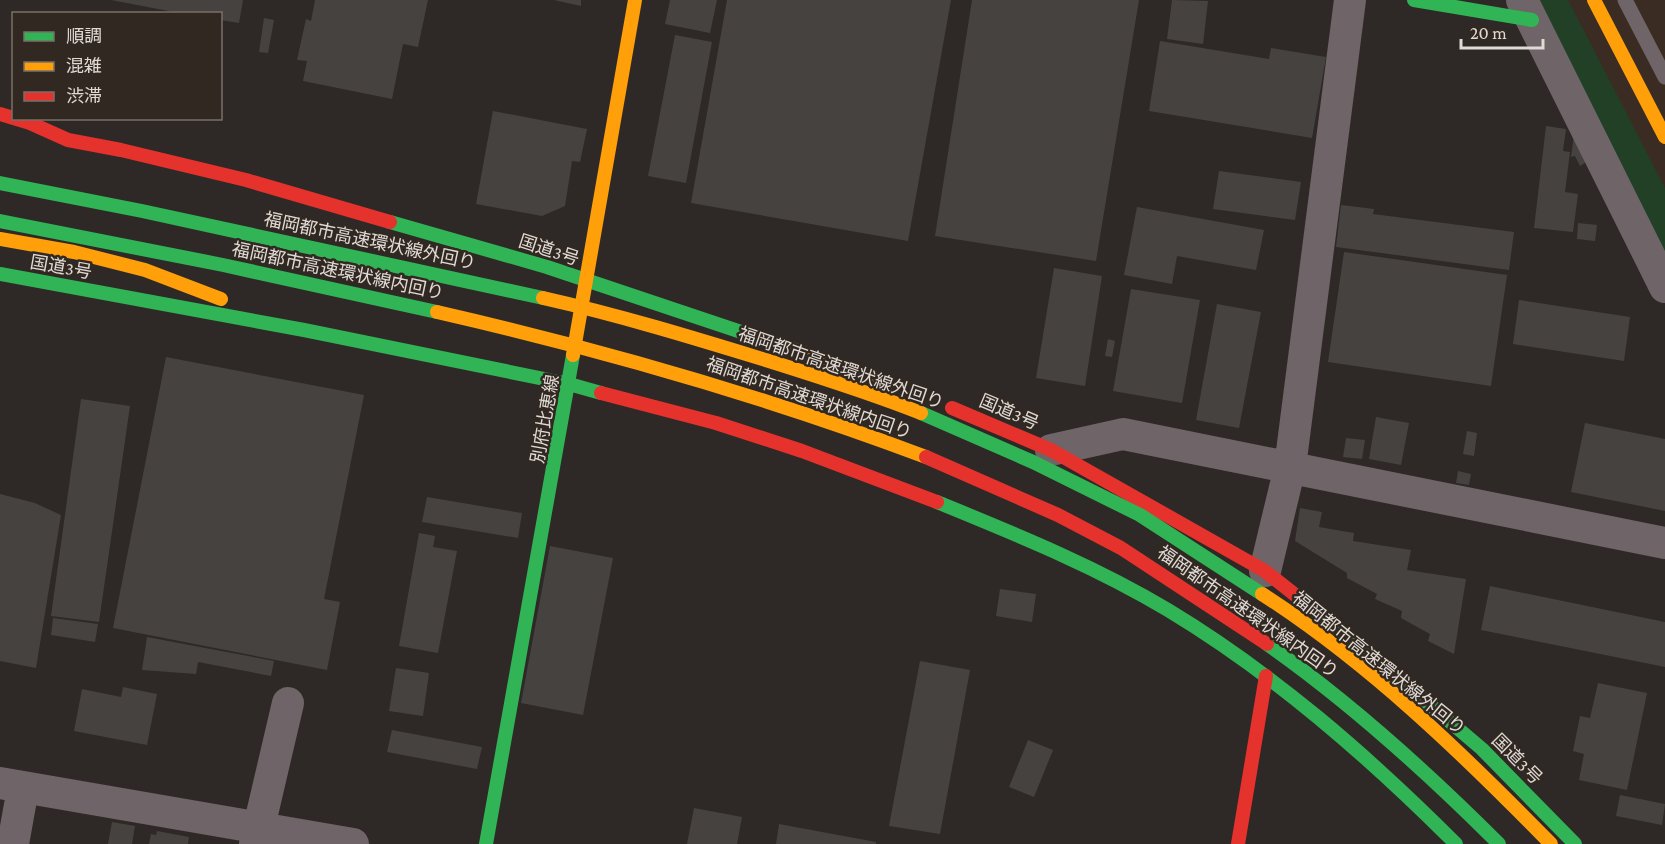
<svg xmlns="http://www.w3.org/2000/svg" width="1665" height="844" font-family="'Crimson Pro','Noto Sans JP',serif">
	<style>
		.built { fill: #3a2c23 }
		.green { fill: #214025 }
		.building { fill: #46423f }
		.lines { fill: none; stroke-linecap: round; stroke-linejoin: round }
		.lane { stroke: #6f6467; stroke-width: 15 }
		.street { stroke: #6f6467; stroke-width: 32 }
		.fast { stroke: #30b455; stroke-width: 14 }
		.slow { stroke: #ff9f0a; stroke-width: 14 }
		.jam { stroke: #e5322d; stroke-width: 14 }
		.fast-bridge { stroke: #30b455; stroke-width: 14 }
		.slow-bridge { stroke: #ff9f0a; stroke-width: 14 }
		.jam-bridge { stroke: #e5322d; stroke-width: 14 }
		.labels { text-anchor: middle; dominant-baseline: central; stroke-width: 5; stroke-linejoin: round; paint-order: stroke }
		.street-label { font-size: 18px; fill: #e0dad5; stroke: #322822 }
	</style>
	<rect width="100%" height="100%" fill="#2e2926"/>
	<path class="built" d="M 1547,0 L 1665,0 L 1665,244 Z"/>
	<path class="green" d="M 1528,0 L 1568,0 L 1665,188 L 1665,274 Z"/>
	<path class="building" d="M 111,0 L 243,0 L 239,23 L 220,20 L 220,14 L 184,14 Z
		M 315,0 L 428,0 L 418,47 L 403,44 L 392,99 L 303,81 L 307,61 L 297,60 L 306,19 L 311,21 Z
		M 554,0 L 581,0 L 581,6 Z
		M 670,0 L 717,0 L 710,33 L 665,24 Z
		M 727,0 L 951,0 L 908,241 L 691,203 Z
		M 972,0 L 1139,0 L 1096,261 L 935,236 Z
		M 1172,0 L 1208,1 L 1203,44 L 1167,39 Z
		M 264,18 L 274,20 L 268,53 L 259,52 Z
		M 675,35 L 712,42 L 686,183 L 648,176 Z
		M 1160,41 L 1269,59 L 1271,48 L 1326,57 L 1312,138 L 1149,111 Z
		M 493,111 L 587,129 L 580,162 L 572,161 L 565,206 L 542,216 L 476,204 Z
		M 1546,126 L 1566,129 L 1563,151 L 1570,152 L 1565,192 L 1578,194 L 1573,232 L 1534,228 Z
		M 1574,135 L 1588,161 L 1580,166 L 1575,156 L 1571,157 Z
		M 1219,171 L 1301,182 L 1295,220 L 1213,209 Z
		M 1341,205 L 1374,209 L 1373,214 L 1514,232 L 1509,270 L 1336,247 Z
		M 1137,207 L 1264,230 L 1256,270 L 1177,256 L 1172,284 L 1124,275 Z
		M 1578,223 L 1597,225 L 1595,241 L 1577,239 Z
		M 1344,252 L 1507,275 L 1491,386 L 1328,362 Z
		M 1054,268 L 1102,276 L 1085,386 L 1036,378 Z
		M 1131,289 L 1200,300 L 1182,403 L 1113,391 Z
		M 1519,300 L 1630,317 L 1624,361 L 1513,344 Z
		M 1217,304 L 1261,312 L 1239,428 L 1196,420 Z
		M 1108,339 L 1115,341 L 1112,357 L 1105,356 Z
		M 166,357 L 364,395 L 324,599 L 340,602 L 327,670 L 113,628 Z
		M 81,399 L 130,406 L 99,622 L 51,616 Z
		M 1376,417 L 1409,423 L 1401,465 L 1369,459 Z
		M 1585,423 L 1665,439 L 1665,511 L 1571,492 Z
		M 1467,431 L 1477,433 L 1474,456 L 1463,454 Z
		M 1346,438 L 1365,440 L 1362,459 L 1343,457 Z
		M 1458,471 L 1471,474 L 1469,485 L 1456,483 Z
		M 0,494 L 35,503 L 61,515 L 36,668 L 0,661 Z
		M 427,497 L 522,513 L 518,538 L 422,522 Z
		M 1300,508 L 1322,512 L 1319,527 L 1354,533 L 1353,541 L 1411,550 L 1407,570 L 1466,579 L 1454,654 L 1428,641 L 1430,634 L 1401,618 L 1402,611 L 1375,599 L 1377,594 L 1347,578 L 1347,573 L 1295,541 Z
		M 419,533 L 435,536 L 433,547 L 457,551 L 438,653 L 399,646 Z
		M 550,546 L 613,558 L 583,715 L 521,703 Z
		M 1490,586 L 1665,622 L 1665,667 L 1481,630 Z
		M 1000,589 L 1036,594 L 1032,622 L 996,616 Z
		M 53,618 L 98,624 L 95,642 L 51,635 Z
		M 147,637 L 274,661 L 271,676 L 198,662 L 196,674 L 142,670 Z
		M 920,661 L 970,670 L 940,834 L 889,826 Z
		M 396,668 L 429,673 L 423,716 L 389,711 Z
		M 1598,683 L 1647,693 L 1627,790 L 1579,780 L 1584,754 L 1573,751 L 1580,716 L 1590,718 Z
		M 123,687 L 157,694 L 147,745 L 74,731 L 82,689 L 121,697 Z
		M 392,730 L 482,747 L 477,769 L 387,752 Z
		M 1028,740 L 1053,750 L 1034,797 L 1009,787 Z
		M 1620,795 L 1665,804 L 1662,825 L 1616,816 Z
		M 694,808 L 742,817 L 737,844 L 687,844 Z
		M 112,822 L 135,826 L 132,844 L 108,844 Z
		M 779,824 L 876,842 L 876,844 L 776,844 Z
		M 157,831 L 189,837 L 188,844 L 149,844 L 151,834 L 156,835 Z"/>
	<g class="lines">
		<path class="lane" d="M 1625,0 L 1665,77"/>
		<path class="street" d="M 1522,0 L 1665,287
			M 1051,450 L 1123,434 L 1665,543
			M 1265,571 L 1290,467 L 1350,0
			M 0,783 L 353,844
			M 13,844 L 23,788
			M 255,844 L 288,703"/>
		<path class="fast" d="M 1414,0 L 1532,20
			M 390,222 L 547,267 L 795,350
			M 0,274 L 304,330 L 569,384 L 601,393
			M 937,502 C 1015,534 1095,566 1168,610 C 1274,674 1368,756 1456,844
			M 1299,598 L 1361,646 L 1482,749 L 1575,844
			M 486,844 L 573,355"/>
		<path class="slow" d="M 1594,0 L 1665,137
			M 0,239 L 74,252 L 145,270 L 221,299
			M 795,350 L 887,383
			M 573,355 L 635,0"/>
		<path class="jam" d="M 0,114 L 30,123 L 68,140 L 121,150 L 246,180 L 390,222
			M 601,393 L 716,423 L 802,451 L 937,502
			M 952,408 L 1051,450 L 1265,571 L 1299,598
			M 1238,844 L 1266,676"/>
		<path class="fast-bridge" d="M 0,183 L 142,211 L 543,298
			M 0,221 L 223,265 L 437,312
			M 921,413 L 1033,462 L 1140,515 L 1262,594
			M 1267,644 C 1351,703 1426,771 1499,844"/>
		<path class="slow-bridge" d="M 543,298 C 619,315 694,338 769,361 C 820,377 871,393 921,413
			M 437,312 C 603,350 767,397 926,457
			M 1262,594 C 1369,663 1462,753 1551,844"/>
		<path class="jam-bridge" d="M 926,457 L 1058,515 L 1121,548 L 1267,644"/>
	</g>
	<g class="labels">
		<g class="street-label">
			<text transform="translate(370 241) rotate(12)">福岡都市高速環状線外回り</text>
			<text transform="translate(549 250) rotate(18)">国道3号</text>
			<text transform="translate(61 267) rotate(10)">国道3号</text>
			<text transform="translate(338 271) rotate(12)">福岡都市高速環状線内回り</text>
			<text transform="translate(841 368) rotate(19)">福岡都市高速環状線外回り</text>
			<text transform="translate(809 398) rotate(19)">福岡都市高速環状線内回り</text>
			<text transform="translate(1009 412) rotate(23)">国道3号</text>
			<text transform="translate(545 419) rotate(-80)">別府比恵線</text>
			<text transform="translate(1248 612) rotate(35)">福岡都市高速環状線内回り</text>
			<text transform="translate(1379 663) rotate(39)">福岡都市高速環状線外回り</text>
			<text transform="translate(1517 759) rotate(45)">国道3号</text>
		</g>
	</g>
	<rect x="12" y="12" width="210" height="108" fill="#322822" stroke="#786f6a" stroke-width="1.5"/>
	<rect x="24" y="32" width="30" height="9" fill="#30b455" stroke="#786f6a" stroke-width="1.5"/>
	<text x="66" y="42" font-size="18" fill="#e0dad5">順調</text>
	<rect x="24" y="62" width="30" height="9" fill="#ff9f0a" stroke="#786f6a" stroke-width="1.5"/>
	<text x="66" y="72" font-size="18" fill="#e0dad5">混雑</text>
	<rect x="24" y="92" width="30" height="9" fill="#e5322d" stroke="#786f6a" stroke-width="1.5"/>
	<text x="66" y="102" font-size="18" fill="#e0dad5">渋滞</text>
	<path d="M1461 39v9h82v-9" fill="none" stroke="#e0dad5" stroke-width="3"/>
	<text x="1470" y="39" font-size="18" fill="#e0dad5" stroke="#322822" stroke-width="4.5" paint-order="stroke">20 m</text>
</svg>
